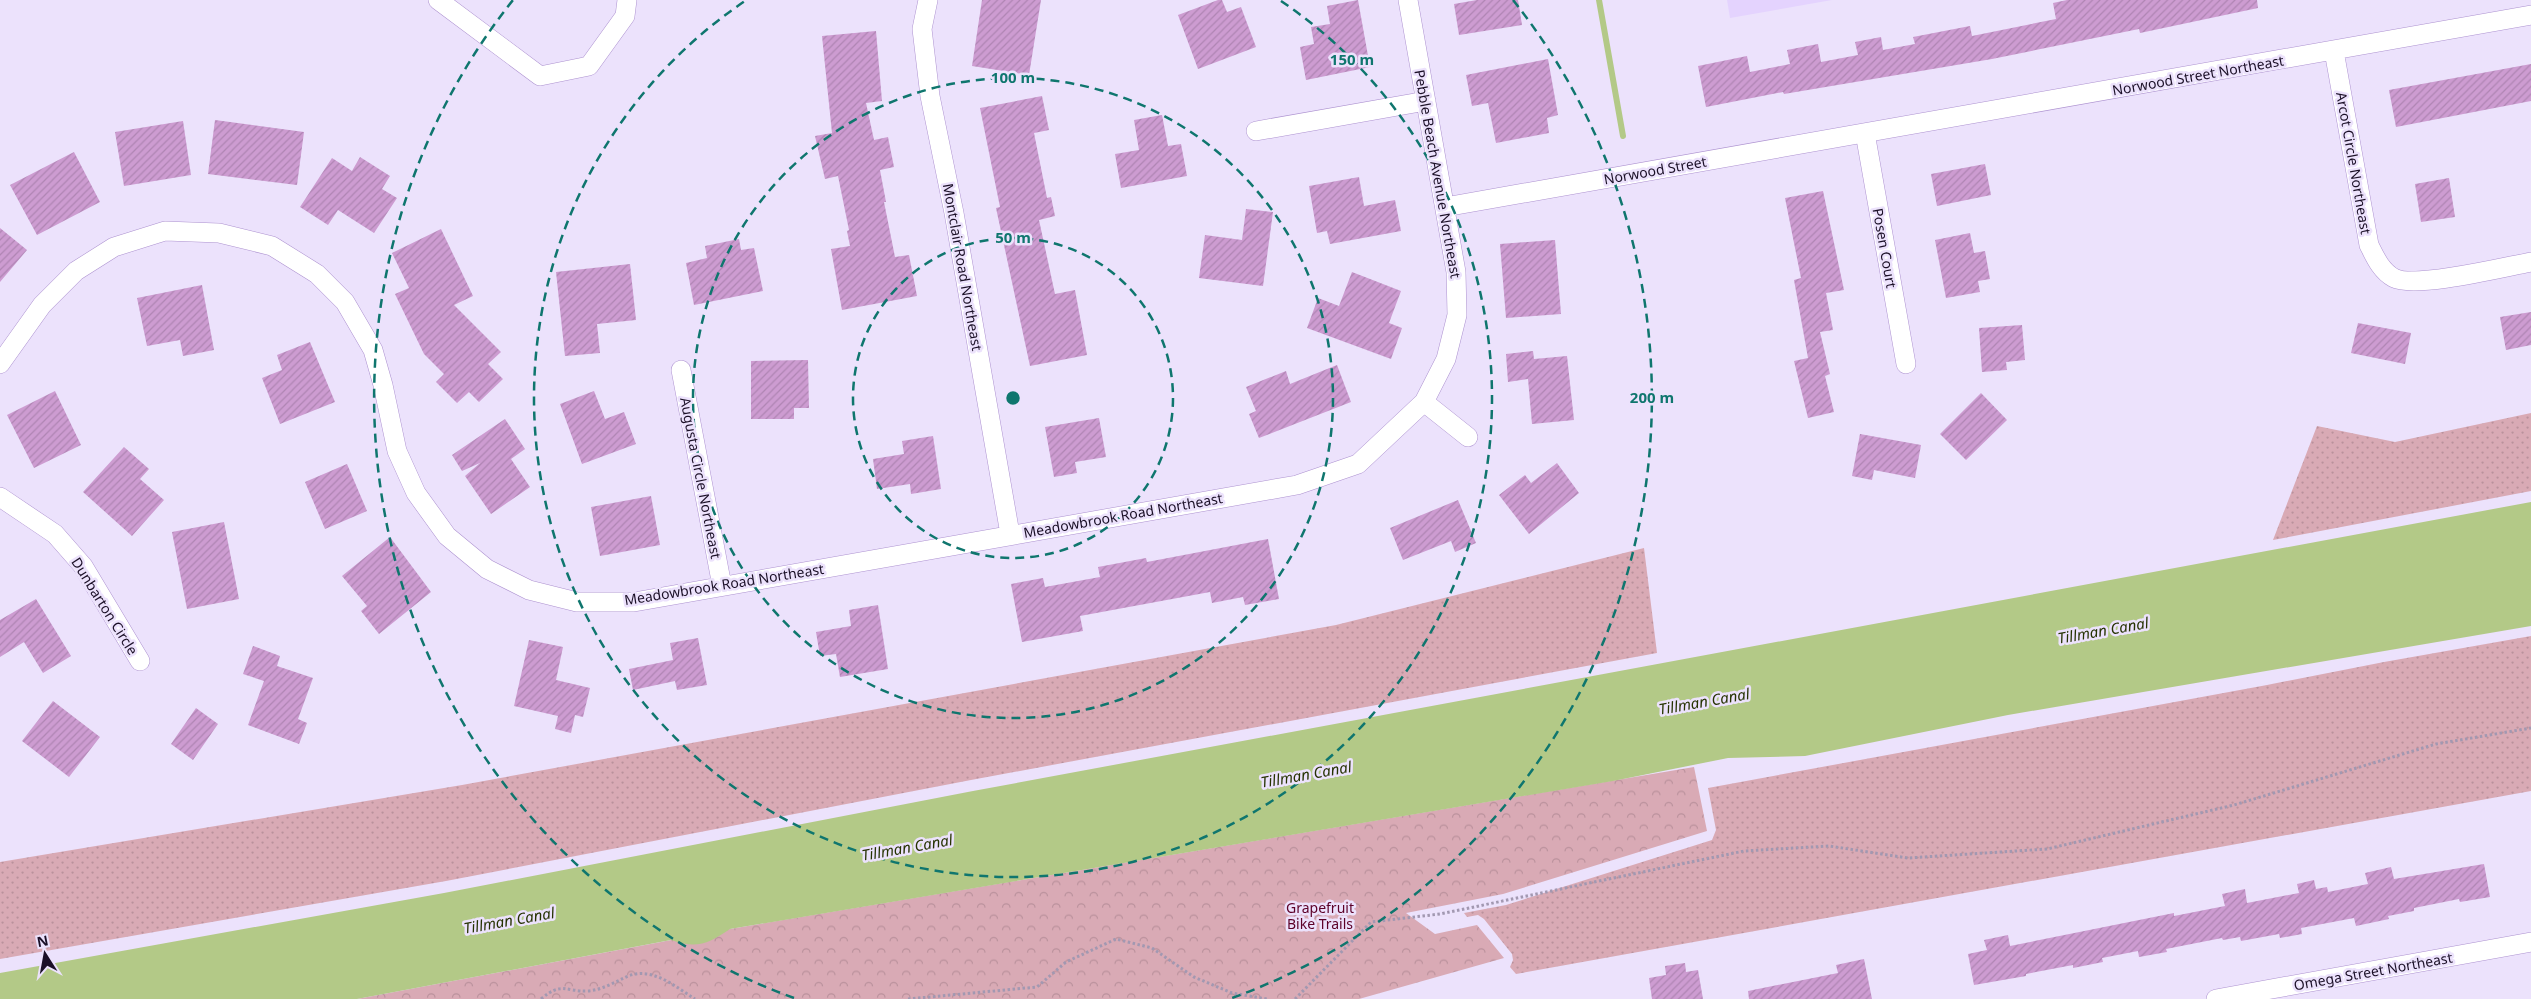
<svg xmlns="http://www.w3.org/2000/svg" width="2531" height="999" font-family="'Noto Sans',sans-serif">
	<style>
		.built { fill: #e4d3fe }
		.grass { fill: url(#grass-dots) }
		.park { fill: url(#park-crowns) }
		.water { fill: #b3c987 }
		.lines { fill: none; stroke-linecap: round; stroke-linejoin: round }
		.stream { stroke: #b3c987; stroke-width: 6 }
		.building { fill: url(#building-hatch) }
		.minor-casing { stroke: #ad92d0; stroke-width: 20 }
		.path { stroke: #a298b1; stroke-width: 3; stroke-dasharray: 2.5 2.5; stroke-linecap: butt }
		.minor { stroke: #fff; stroke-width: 19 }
		.ring { fill: none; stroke: #0f766e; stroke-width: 2.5; stroke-dasharray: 9 6 }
		.labels { text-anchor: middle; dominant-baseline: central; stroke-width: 5; stroke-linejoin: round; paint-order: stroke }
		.street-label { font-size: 14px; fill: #1b1027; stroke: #ece2fc }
		.park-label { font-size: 14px; fill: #5c0128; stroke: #ece2fc }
		.water-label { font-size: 15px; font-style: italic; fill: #253200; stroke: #ece2fc }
		.centre { fill: #0f766e; stroke: #ece2fc; stroke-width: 2.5 }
		.ring-label { font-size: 15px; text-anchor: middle; font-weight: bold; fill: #0f766e; stroke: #ece2fc; stroke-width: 5; stroke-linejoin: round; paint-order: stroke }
	</style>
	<defs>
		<pattern id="grass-dots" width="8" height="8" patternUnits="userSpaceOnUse" patternTransform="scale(1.25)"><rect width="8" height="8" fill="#d9aab5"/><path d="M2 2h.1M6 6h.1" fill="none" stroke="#ba919c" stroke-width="1.8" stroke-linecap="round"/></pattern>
		<pattern id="park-crowns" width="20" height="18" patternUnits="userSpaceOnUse" patternTransform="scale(1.25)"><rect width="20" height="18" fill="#d9aab5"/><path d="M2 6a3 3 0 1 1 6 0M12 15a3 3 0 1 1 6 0" fill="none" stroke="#ba919c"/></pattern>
		<pattern id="building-hatch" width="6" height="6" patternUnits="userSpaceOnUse" patternTransform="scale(1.25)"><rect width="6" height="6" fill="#cd9cd1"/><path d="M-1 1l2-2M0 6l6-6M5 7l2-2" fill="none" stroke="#af85b3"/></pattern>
	</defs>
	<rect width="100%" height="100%" fill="#ece2fc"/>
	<path class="built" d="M 1727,0 L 1832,0 L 1730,18 Z"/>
	<path class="grass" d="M 2531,413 L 2531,491 L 2273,540 L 2317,426 L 2395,442 Z
		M 1644,548 L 1657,653 L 971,780 L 446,881 L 0,959 L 0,862 L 462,785 L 1336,625 Z
		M 2531,636 L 2531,791 L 1516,974 L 1510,967 L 1513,960 L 1512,954 L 1484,919 L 1478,915 L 1467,917 L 1464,913 L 1506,905 L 1712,840 L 1716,830 L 1708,788 L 2267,685 L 2384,662 Z"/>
	<path class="park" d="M 1694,767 L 1707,831 L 1503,894 L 1406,913 L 1435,934 L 1477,925 L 1504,958 L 1359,999 L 357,999 L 730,929 Z"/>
	<path class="water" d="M 2531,502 L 2531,626 L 2008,715 L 1805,756 L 1728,758 L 1613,781 L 730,929 C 708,944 697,949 671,940 L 357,999 L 0,999 L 0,973 L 444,893 L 973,791 Z"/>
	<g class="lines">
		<path class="stream" d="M 1599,0 L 1623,136"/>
	</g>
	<path class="building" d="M 982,0 L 1041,0 L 1029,75 L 972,66 Z
		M 1218,0 L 1222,0 L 1227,12 L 1241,7 L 1256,47 L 1198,69 L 1178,15 Z
		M 1358,0 L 1370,67 L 1306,80 L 1300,47 L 1314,44 L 1311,27 L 1330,24 L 1327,6 Z
		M 1477,0 L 1518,0 L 1522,25 L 1459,35 L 1454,4 Z
		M 2067,0 L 2257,0 L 2258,8 L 2140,33 L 2139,29 L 1992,59 L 1784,94 L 1783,92 L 1706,107 L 1698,66 L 1747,56 L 1750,72 L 1790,64 L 1787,50 L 1818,44 L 1821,62 L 1858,55 L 1855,42 L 1881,37 L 1883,50 L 1915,44 L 1913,37 L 1970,26 L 1972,36 L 2056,19 L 2053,3 Z
		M 876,31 L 882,101 L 866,103 L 874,140 L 888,137 L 894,167 L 880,170 L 886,202 L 884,202 L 895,257 L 909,255 L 917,296 L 842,310 L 831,249 L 850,246 L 847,231 L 849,230 L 838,176 L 825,179 L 815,136 L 832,133 L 822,36 Z
		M 1548,59 L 1558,115 L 1547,118 L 1549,133 L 1496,143 L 1488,103 L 1472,106 L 1466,75 Z
		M 2531,64 L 2531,101 L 2396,127 L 2389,90 Z
		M 1042,96 L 1049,130 L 1034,133 L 1047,198 L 1051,197 L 1055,216 L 1039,220 L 1055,294 L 1075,290 L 1087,355 L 1030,366 L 996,208 L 1000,207 L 980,108 Z
		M 1162,115 L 1168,146 L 1181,144 L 1187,176 L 1121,188 L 1115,154 L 1139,150 L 1134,120 Z
		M 215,120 L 304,132 L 297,185 L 208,174 Z
		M 183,121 L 191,175 L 124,186 L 115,132 Z
		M 74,152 L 100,202 L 37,235 L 10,185 Z
		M 360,157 L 390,176 L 382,189 L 397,198 L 374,233 L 338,210 L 328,225 L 300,207 L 332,158 L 352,171 Z
		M 1985,164 L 1991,195 L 1937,206 L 1931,174 Z
		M 1359,177 L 1364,206 L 1395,200 L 1401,231 L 1330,244 L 1327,231 L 1317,233 L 1309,186 Z
		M 2449,178 L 2455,217 L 2421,222 L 2415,184 Z
		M 1823,191 L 1844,290 L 1826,293 L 1833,330 L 1820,332 L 1830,374 L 1825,376 L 1834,412 L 1808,418 L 1794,361 L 1808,358 L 1794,280 L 1801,278 L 1785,198 Z
		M 1246,209 L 1273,212 L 1263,286 L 1199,278 L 1205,235 L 1242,240 Z
		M 0,228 L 27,250 L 0,282 Z
		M 441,229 L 473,296 L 454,305 L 501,352 L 488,364 L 503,379 L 479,402 L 469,392 L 457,403 L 436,382 L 444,374 L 424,354 L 395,294 L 409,288 L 392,253 Z
		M 1970,233 L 1974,253 L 1985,251 L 1990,279 L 1978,281 L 1980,292 L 1946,298 L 1935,240 Z
		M 739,239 L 741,250 L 754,248 L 763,291 L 694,305 L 686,263 L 707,258 L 705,246 Z
		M 1555,240 L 1561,314 L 1506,318 L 1500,244 Z
		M 630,264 L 636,320 L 597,324 L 600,353 L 565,356 L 556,272 Z
		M 1352,272 L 1401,291 L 1389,323 L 1402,328 L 1391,359 L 1307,328 L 1318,298 L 1339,306 Z
		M 202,285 L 214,350 L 183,356 L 180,340 L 147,346 L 137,298 Z
		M 2531,312 L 2531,345 L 2506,350 L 2500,317 Z
		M 2358,323 L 2411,333 L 2405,364 L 2351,353 Z
		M 2022,325 L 2025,360 L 2006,362 L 2007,370 L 1982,372 L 1979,328 Z
		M 310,342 L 335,402 L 280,424 L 262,378 L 282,370 L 277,355 Z
		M 1533,351 L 1534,359 L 1567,356 L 1574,420 L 1532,424 L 1528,379 L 1508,382 L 1506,354 Z
		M 808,360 L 809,408 L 794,408 L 794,419 L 751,419 L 751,361 Z
		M 1337,365 L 1351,402 L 1259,438 L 1249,414 L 1256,411 L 1246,387 L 1286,371 L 1290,384 Z
		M 55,391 L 81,445 L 34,468 L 7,415 Z
		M 594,391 L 605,419 L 624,412 L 636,444 L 582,464 L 560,404 Z
		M 1981,393 L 2007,420 L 1966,460 L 1940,434 Z
		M 1099,418 L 1106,457 L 1075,462 L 1077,473 L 1054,477 L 1045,427 Z
		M 505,419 L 525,449 L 511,459 L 530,487 L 491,514 L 465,476 L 480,463 L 462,471 L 452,455 Z
		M 1860,434 L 1921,445 L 1915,478 L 1874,470 L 1872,480 L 1852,476 Z
		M 933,436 L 941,489 L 911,494 L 910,484 L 877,489 L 873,459 L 904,454 L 902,441 Z
		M 124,447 L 149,469 L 140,479 L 164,500 L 132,536 L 83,492 Z
		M 1557,463 L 1579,493 L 1529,534 L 1499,495 L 1525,475 L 1531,483 Z
		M 347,464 L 367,511 L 325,529 L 305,482 Z
		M 651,496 L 660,545 L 600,556 L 591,507 Z
		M 1458,500 L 1476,543 L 1455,552 L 1451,541 L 1403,560 L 1390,528 Z
		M 224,522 L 239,599 L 187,609 L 172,532 Z
		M 390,537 L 431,592 L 379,634 L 361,611 L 367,606 L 342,576 Z
		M 1268,539 L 1279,599 L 1245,605 L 1243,597 L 1212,603 L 1210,592 L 1080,616 L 1083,631 L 1022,642 L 1011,584 L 1043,578 L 1045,587 L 1100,577 L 1098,567 L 1146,558 L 1147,562 Z
		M 36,599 L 71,656 L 43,673 L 24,642 L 0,657 L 0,620 Z
		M 878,605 L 888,669 L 840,677 L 836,654 L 820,656 L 816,632 L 851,626 L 849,610 Z
		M 698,638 L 707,685 L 677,690 L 675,681 L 633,690 L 629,669 L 673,660 L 670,643 Z
		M 529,640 L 563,647 L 556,680 L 590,688 L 583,717 L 575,715 L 571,733 L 555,729 L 558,716 L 514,706 Z
		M 253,646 L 280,656 L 277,666 L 313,678 L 298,719 L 307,723 L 299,744 L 248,725 L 264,681 L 243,674 Z
		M 53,701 L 100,737 L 69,777 L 22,741 Z
		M 196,708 L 218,724 L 193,760 L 171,744 Z
		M 2484,864 L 2490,897 L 2460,902 L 2459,899 L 2414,908 L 2414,911 L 2388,916 L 2389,919 L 2356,926 L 2354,918 L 2301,928 L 2302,934 L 2280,938 L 2279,934 L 2241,941 L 2240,937 L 2223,940 L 2222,938 L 2166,949 L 2167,952 L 2139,957 L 2138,951 L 2102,958 L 2103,962 L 2073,968 L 2073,965 L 2026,974 L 2026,976 L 1974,985 L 1968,954 L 1987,950 L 1984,940 L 2008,935 L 2010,946 L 2174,913 L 2174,916 L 2225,906 L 2222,894 L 2245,889 L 2247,903 L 2299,893 L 2297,884 L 2314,880 L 2316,889 L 2327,887 L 2328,892 L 2368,884 L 2365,873 L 2391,867 L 2394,879 Z
		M 1864,959 L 1872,999 L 1749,999 L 1748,991 L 1838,973 L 1836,965 Z
		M 1685,963 L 1686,972 L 1698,970 L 1703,999 L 1652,999 L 1649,978 L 1666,975 L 1665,966 Z"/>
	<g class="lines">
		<defs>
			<path id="minor" d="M 438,0 L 540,76 L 589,66 L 625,16 L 627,0
				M 928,0 L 922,29 L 930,96 L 954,213 L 1010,534
				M 2334,51 L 2369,245 C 2375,257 2381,271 2394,278 C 2415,289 2504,267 2531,262
				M 1256,131 L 1426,101
				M 1865,133 L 1906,364
				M 1445,207 L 2531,15
				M 0,364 L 42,305 L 76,271 L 114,247 L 165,231 L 219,233 L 272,246 L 317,274 L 345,302 L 373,350 L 383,385 L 397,451 L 416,493 L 447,536 L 487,569 L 529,590 L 577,602 L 634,602 L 1297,485 L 1358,464 L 1424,402 L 1446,359 L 1457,315 L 1456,272 L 1408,0
				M 681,370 L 722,586
				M 1424,402 L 1468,437
				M 0,497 L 55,534 L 83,566 L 140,661
				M 2216,999 L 2531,942"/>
		</defs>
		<use href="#minor" class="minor-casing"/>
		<path class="path" d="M 541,999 C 562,981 565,992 588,991 C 601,990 613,983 624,978 C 650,964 674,986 695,999
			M 908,999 L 1037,987 L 1066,962 L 1116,939 L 1152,948 L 1194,977 L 1232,993 L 1267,999
			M 1295,999 L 1371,922 L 1440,914 L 1744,851 L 1829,846 L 1908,858 L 2047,849 L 2234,805 L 2436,744 L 2531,728"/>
		<use href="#minor" class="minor"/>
	</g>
	<g class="ring">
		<circle cx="1013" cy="398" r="160"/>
		<circle cx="1013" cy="398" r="320"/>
		<path d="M1281 1A479 479 0 1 1 745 1"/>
		<path d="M794 998A639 639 0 0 1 513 0M1513 0A639 639 0 0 1 1232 998"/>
	</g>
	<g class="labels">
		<g class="street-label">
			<text transform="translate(2198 75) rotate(-10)">Norwood Street Northeast</text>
			<text transform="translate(2354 163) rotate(80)">Arcot Circle Northeast</text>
			<text transform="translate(1655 170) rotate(-10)">Norwood Street</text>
			<text transform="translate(1438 174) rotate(80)">Pebble Beach Avenue Northeast</text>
			<text transform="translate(1885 248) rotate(80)">Posen Court</text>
			<text transform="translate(963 267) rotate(80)">Montclair Road Northeast</text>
			<text transform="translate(701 478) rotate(79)">Augusta Circle Northeast</text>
			<text transform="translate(1123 515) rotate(-10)">Meadowbrook Road Northeast</text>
			<text transform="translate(724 584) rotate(-9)">Meadowbrook Road Northeast</text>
			<text transform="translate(105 606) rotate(58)">Dunbarton Circle</text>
			<text transform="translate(2373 971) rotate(-10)">Omega Street Northeast</text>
		</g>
		<g class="park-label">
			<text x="1320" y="907">Grapefruit<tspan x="1320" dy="16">Bike Trails</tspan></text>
		</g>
		<g class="water-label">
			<text transform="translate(2103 630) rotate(-10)">Tillman Canal</text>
			<text transform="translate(1704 701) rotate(-10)">Tillman Canal</text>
			<text transform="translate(1306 774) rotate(-10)">Tillman Canal</text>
			<text transform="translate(907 847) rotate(-10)">Tillman Canal</text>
			<text transform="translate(509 920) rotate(-10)">Tillman Canal</text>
		</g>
	</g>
	<circle cx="1013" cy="398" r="8" class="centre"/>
	<g class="ring-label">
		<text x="1352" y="65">150 m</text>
		<text x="1013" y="83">100 m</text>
		<text x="1013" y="243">50 m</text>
		<text x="1652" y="403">200 m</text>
	</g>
	<g transform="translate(45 954) rotate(349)" stroke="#ece2fc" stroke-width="4" paint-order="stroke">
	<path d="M0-4L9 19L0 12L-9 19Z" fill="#1b1027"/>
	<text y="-8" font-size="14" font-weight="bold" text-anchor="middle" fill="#1b1027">N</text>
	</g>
</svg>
